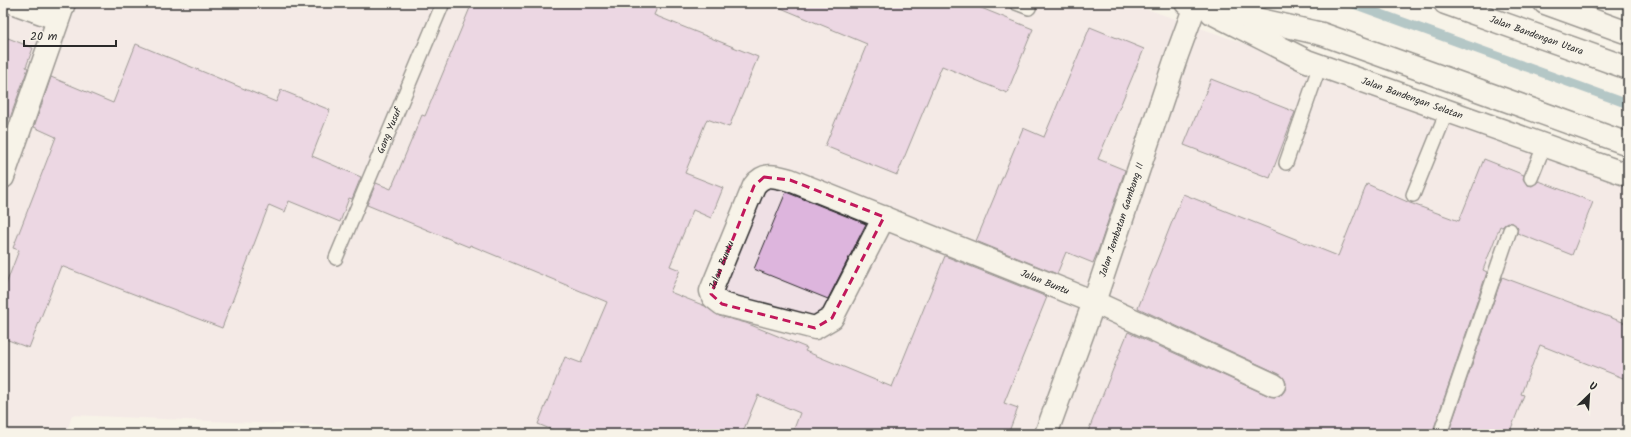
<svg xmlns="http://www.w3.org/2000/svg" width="1631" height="437" font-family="Kalam,sans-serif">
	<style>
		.built { fill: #efe0e5 }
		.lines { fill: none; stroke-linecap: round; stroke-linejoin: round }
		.stream { stroke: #64929e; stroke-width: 9 }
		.building { fill: #ddb5dd; stroke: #2b2b2b }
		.lane-casing { stroke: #2b2b2b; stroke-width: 16 }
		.street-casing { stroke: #2b2b2b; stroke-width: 25 }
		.secondary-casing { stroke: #2b2b2b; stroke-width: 25 }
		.lane { stroke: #f7f3e8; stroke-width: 13 }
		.street { stroke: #f7f3e8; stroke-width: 22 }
		.secondary { stroke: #f7f3e8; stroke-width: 22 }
		.marked { fill: none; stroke: #c2185b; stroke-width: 3; stroke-dasharray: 8 5; stroke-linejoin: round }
		.labels { text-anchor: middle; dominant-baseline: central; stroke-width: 3.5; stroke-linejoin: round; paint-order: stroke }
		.street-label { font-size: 10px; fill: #2b2b2b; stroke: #f7f3e8 }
	</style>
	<rect width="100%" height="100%" fill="#f7f3e8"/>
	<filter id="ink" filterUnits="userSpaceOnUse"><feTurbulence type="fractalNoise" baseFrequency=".025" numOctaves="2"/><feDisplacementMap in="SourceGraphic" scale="8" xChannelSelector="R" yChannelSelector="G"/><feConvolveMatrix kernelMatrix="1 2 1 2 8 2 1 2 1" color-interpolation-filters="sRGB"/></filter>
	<g filter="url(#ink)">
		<path class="built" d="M 3,3 L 1130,3 L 1628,180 L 1628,434 L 510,434 L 72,415 L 66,434 L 3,434 Z"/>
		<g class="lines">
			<path class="stream" d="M 1351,3 L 1628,104"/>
		</g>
		<path class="building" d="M 472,3 L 659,3 L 654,15 L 758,57 L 729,127 L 707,119 L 685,173 L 723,188 L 711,218 L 693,210 L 670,266 L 680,270 L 670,292 L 705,306 L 719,316 L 746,323 L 807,348 L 805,351 L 892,387 L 945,256 L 1047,297 L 1004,403 L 1018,408 L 1008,434 L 792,434 L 800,413 L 758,395 L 742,434 L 562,434 L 538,424 L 565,357 L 581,363 L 607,302 L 470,245 L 469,247 L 367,205 L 376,183 L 391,189 L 422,115 L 425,116 Z
			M 769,3 L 969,3 L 1033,29 L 1007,93 L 942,66 L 897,175 L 825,146 L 867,44 Z
			M 1090,27 L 1144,49 L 1098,159 L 1125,170 L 1099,248 L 1093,263 L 1066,252 L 1057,274 L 976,241 L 1023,128 L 1044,137 Z
			M 3,36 L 33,48 L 26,67 L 28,68 L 10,118 L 7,117 L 5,122 L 3,121 Z
			M 136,44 L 276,102 L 281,90 L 330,110 L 312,156 L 361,177 L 352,199 L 349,198 L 340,222 L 289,201 L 285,212 L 269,205 L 222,328 L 61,266 L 29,348 L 3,338 L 3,292 L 19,250 L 13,248 L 56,137 L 34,127 L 51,77 L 113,103 Z
			M 1211,79 L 1295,112 L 1270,178 L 1184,145 Z
			M 1484,159 L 1524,175 L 1523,179 L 1528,185 L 1532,186 L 1539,181 L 1593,202 L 1572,255 L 1517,233 L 1518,228 L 1513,223 L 1508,222 L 1502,227 L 1500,226 L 1483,270 L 1487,272 L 1432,434 L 1087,434 L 1128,332 L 1269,396 L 1275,397 L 1281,395 L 1285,390 L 1286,383 L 1284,378 L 1279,374 L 1138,308 L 1183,194 L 1338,256 L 1367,184 L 1410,203 L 1459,221 Z
			M 786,192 L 866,224 L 828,299 L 754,269 Z
			M 1502,277 L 1628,324 L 1628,380 L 1540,345 L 1521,394 L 1524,395 L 1509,434 L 1448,434 Z"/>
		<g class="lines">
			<defs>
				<g id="lane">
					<path d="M 1016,3 L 1029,8"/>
					<path d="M 1286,163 L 1320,65"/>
					<path d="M 1531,178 L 1544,146"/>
					<path d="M 1413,195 L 1447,111"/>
					<path id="s1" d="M 336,258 L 443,3"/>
					<path d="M 1440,434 L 1510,230"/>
				</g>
				<g id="street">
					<path d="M 14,3 L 58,19"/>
					<path d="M 1545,3 L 1628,33"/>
					<path id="s2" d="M 1212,13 L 1307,61 L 1628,175"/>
					<path d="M 3,177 L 64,3"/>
					<path id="s3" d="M 884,217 L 832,318 L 815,328 L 722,304 L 713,297 L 711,291 L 754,186 C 764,172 775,176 790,180 L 1094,302 L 1274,385"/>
					<path id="s4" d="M 1046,434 L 1094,302 L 1177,55 L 1195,6"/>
				</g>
				<g id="secondary">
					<path d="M 1186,3 L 1322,34 L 1628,144"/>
					<path id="s5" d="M 1445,3 L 1628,68"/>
				</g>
			</defs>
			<use href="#lane" class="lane-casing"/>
			<use href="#street" class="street-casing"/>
			<use href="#secondary" class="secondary-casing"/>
			<use href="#lane" class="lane"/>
			<use href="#street" class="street"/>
			<use href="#secondary" class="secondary"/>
		</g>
	</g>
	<path d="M0 0H1631V437H0ZM 764,177 L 790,180 L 884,217 L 832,318 L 815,328 L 722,304 L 711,294 L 754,186 Z" fill="#f7f3e8" fill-opacity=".55" fill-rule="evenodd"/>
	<path class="marked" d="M 764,177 L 790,180 L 884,217 L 832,318 L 815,328 L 722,304 L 711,294 L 754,186 Z"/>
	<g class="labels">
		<g class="street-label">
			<text stroke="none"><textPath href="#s5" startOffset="97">Jalan Bandengan Utara</textPath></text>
			<text stroke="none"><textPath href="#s2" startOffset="218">Jalan Bandengan Selatan</textPath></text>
			<text stroke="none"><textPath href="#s1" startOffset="138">Gang Yusuf</textPath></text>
			<text stroke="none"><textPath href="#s4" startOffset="227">Jalan Jembatan Gambang II</textPath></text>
			<text stroke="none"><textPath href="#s3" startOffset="275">Jalan Buntu</textPath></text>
			<text stroke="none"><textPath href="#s3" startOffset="675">Jalan Buntu</textPath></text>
		</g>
	</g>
	<rect width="1631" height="437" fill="none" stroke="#f7f3e8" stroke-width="16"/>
	<rect x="8" y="8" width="1615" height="421" fill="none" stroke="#2b2b2b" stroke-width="1.5" filter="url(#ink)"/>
	<g transform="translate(1589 395) rotate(25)" stroke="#f7f3e8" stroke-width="3" paint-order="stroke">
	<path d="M0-3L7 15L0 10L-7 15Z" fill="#2b2b2b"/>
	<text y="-6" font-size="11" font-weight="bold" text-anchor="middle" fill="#2b2b2b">U</text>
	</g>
	<path d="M24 40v6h92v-6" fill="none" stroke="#2b2b2b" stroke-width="2"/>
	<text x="30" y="40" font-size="12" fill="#2b2b2b" stroke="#f7f3e8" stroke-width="3" paint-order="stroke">20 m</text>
</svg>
